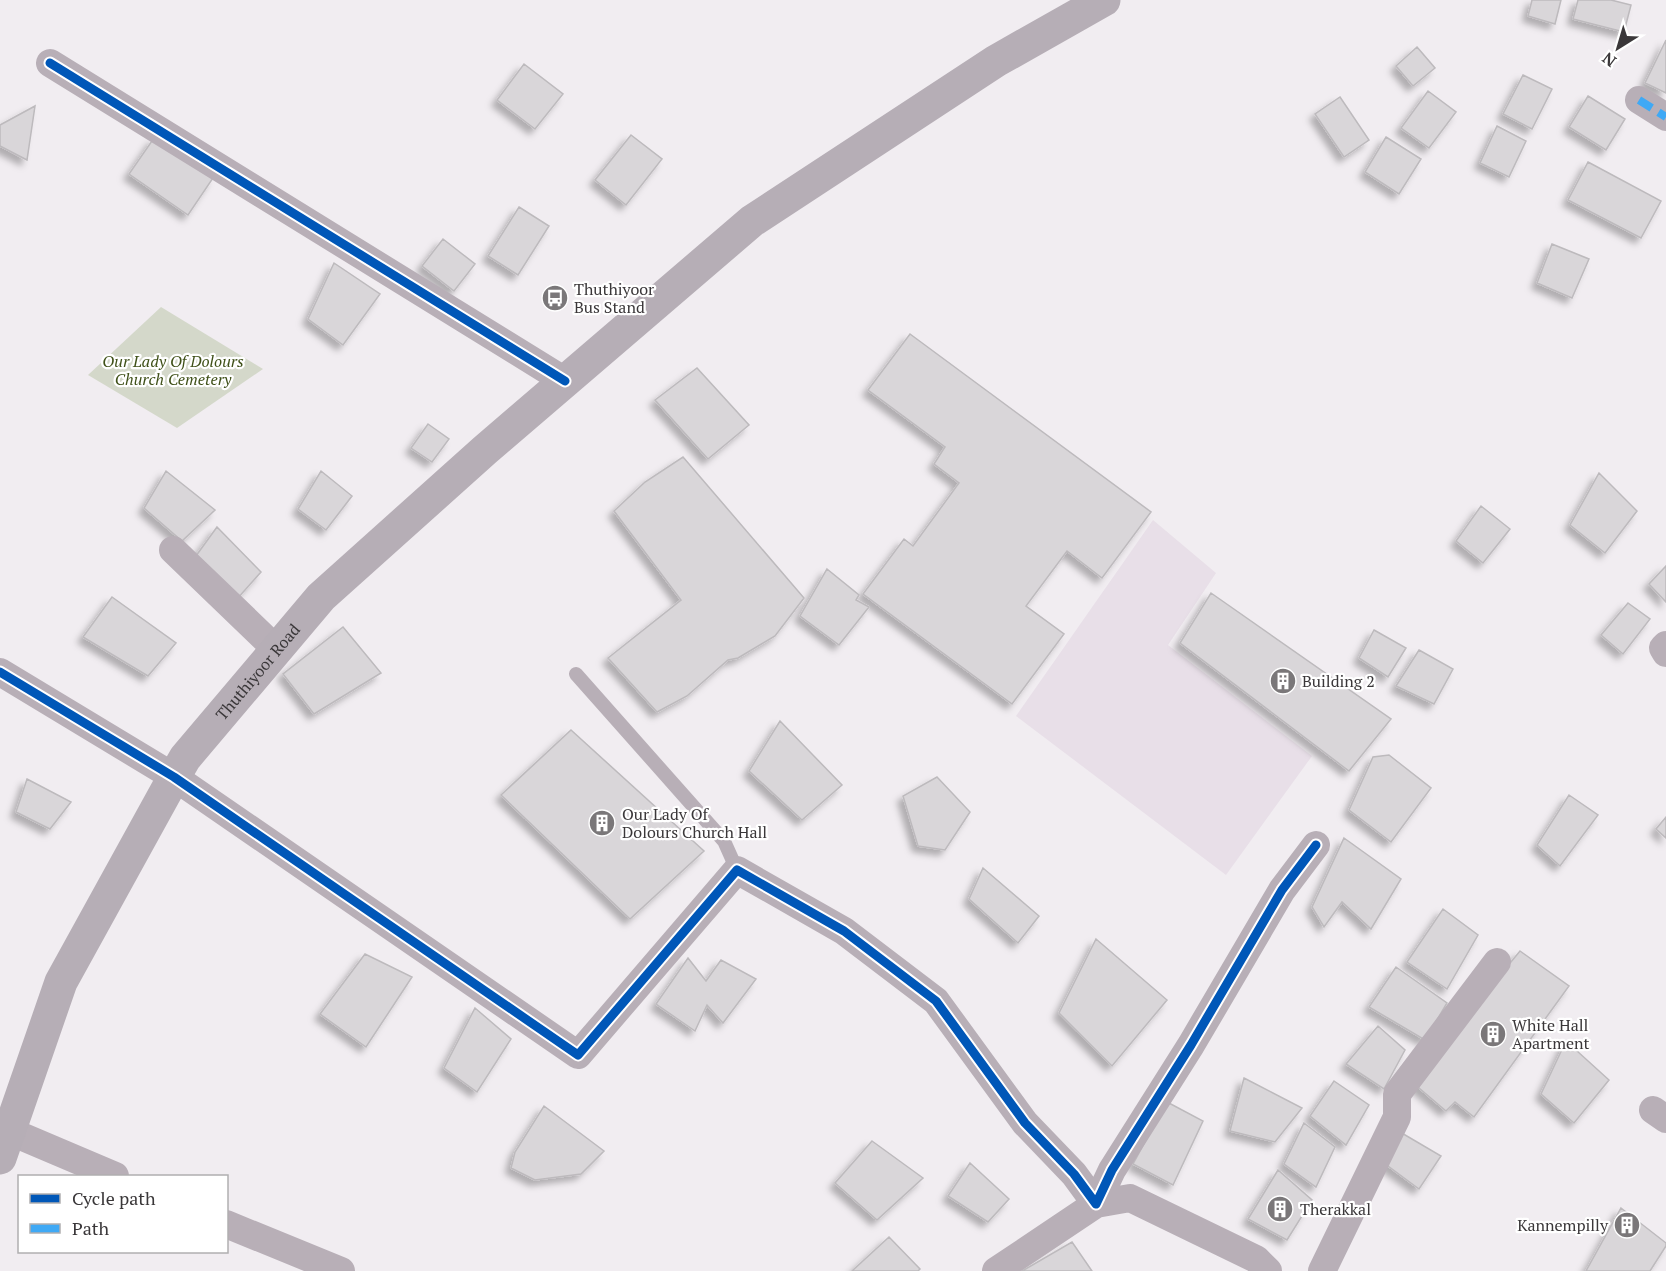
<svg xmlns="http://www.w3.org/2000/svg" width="1666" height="1271" font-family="'PT Serif',serif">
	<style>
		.built { fill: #e8dfe8 }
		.green { fill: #d4d8ca }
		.building { fill: #d9d6d9; stroke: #bdbabd; stroke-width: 1.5; filter: url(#shadow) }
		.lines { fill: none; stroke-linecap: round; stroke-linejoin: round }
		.service { stroke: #b8afb7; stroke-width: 14 }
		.minor { stroke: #b8afb7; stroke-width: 28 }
		.secondary { stroke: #b6aeb6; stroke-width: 33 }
		.quiet { stroke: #3fa9f5; stroke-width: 8; stroke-dasharray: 15 8; stroke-linecap: butt }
		.cycleway-casing { stroke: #fff; stroke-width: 13 }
		.cycleway { stroke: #0057b8; stroke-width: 9 }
		.labels { text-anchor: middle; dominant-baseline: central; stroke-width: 4.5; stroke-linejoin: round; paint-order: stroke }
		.poi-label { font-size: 16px; fill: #3a3739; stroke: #fff; text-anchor: start }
		.park-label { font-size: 16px; font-style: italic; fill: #3f5018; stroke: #fff }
		.street-label { font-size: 16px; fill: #3a3739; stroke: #fff }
	</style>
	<defs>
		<filter id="shadow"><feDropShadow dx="-5.5" dy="5.5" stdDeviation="3" flood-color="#0004"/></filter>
	</defs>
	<rect width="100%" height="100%" fill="#f1edf1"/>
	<path class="built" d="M 1153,520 L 1216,573 L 1168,645 L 1312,756 L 1226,875 L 1016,716 Z"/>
	<path class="green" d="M 161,307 L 263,369 L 177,428 L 88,375 Z"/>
	<path class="building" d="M 1532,0 L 1561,0 L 1555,24 L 1528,16 Z
		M 1578,0 L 1611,0 L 1631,5 L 1624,32 L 1573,19 Z
		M 1666,40 L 1666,93 L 1645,83 Z
		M 1417,47 L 1435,68 L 1413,86 L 1396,66 Z
		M 524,64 L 563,94 L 535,129 L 497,100 Z
		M 1523,75 L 1552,89 L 1532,129 L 1503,114 Z
		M 1428,91 L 1456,112 L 1429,148 L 1401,128 Z
		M 1588,96 L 1625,119 L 1606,150 L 1569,127 Z
		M 1340,97 L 1369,140 L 1344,157 L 1315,114 Z
		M 35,106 L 27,160 L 0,146 L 0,125 Z
		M 1497,126 L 1526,141 L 1509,177 L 1480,163 Z
		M 631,135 L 662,159 L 626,205 L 595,180 Z
		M 1386,137 L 1421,159 L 1399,194 L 1365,172 Z
		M 154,138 L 213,178 L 188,215 L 129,174 Z
		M 1588,162 L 1661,201 L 1641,238 L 1568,200 Z
		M 519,207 L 549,226 L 518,275 L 488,256 Z
		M 443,239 L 475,264 L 454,291 L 422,266 Z
		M 1552,244 L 1589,259 L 1572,298 L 1537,283 Z
		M 334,263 L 380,294 L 343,345 L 308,319 Z
		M 910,334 L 1151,512 L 1102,578 L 1067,551 L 1026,606 L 1064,634 L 1012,704 L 863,594 L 904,539 L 913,546 L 959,483 L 934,464 L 945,447 L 868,390 Z
		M 697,368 L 749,425 L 708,459 L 655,400 Z
		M 428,424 L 449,439 L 432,462 L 411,448 Z
		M 683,457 L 804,598 L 775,636 L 738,658 L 728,660 L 687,696 L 657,712 L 608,658 L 681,600 L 614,511 L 645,482 Z
		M 166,471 L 215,510 L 182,541 L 144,508 Z
		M 321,471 L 352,496 L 326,530 L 298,509 Z
		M 1599,473 L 1637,511 L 1605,553 L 1570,525 Z
		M 1481,506 L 1510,529 L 1483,563 L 1456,541 Z
		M 217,527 L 261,572 L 237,599 L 193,560 Z
		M 1666,566 L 1666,602 L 1649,584 Z
		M 827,569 L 859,595 L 856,600 L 869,607 L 839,645 L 800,616 Z
		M 1211,593 L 1391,719 L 1349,771 L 1180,643 Z
		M 112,597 L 176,643 L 148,676 L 83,637 Z
		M 1628,603 L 1650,619 L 1623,654 L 1601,635 Z
		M 343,627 L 381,673 L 314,714 L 283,674 Z
		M 1374,630 L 1406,648 L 1388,677 L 1359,658 Z
		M 1419,650 L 1453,669 L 1434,704 L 1396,686 Z
		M 780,721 L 842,785 L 802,820 L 749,771 Z
		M 571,730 L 704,851 L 630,919 L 501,795 Z
		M 1389,755 L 1431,788 L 1391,842 L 1349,810 L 1373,757 Z
		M 937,777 L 970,812 L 945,850 L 918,846 L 903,796 Z
		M 27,779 L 71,802 L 50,829 L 16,812 Z
		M 1569,795 L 1598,815 L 1560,866 L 1537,845 Z
		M 1666,817 L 1666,838 L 1656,829 Z
		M 1344,838 L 1401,879 L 1371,929 L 1342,902 L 1324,927 L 1312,907 Z
		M 983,868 L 1039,916 L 1018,943 L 969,899 Z
		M 1443,909 L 1478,935 L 1447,989 L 1407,962 Z
		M 1096,939 L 1167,1000 L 1112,1066 L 1059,1013 Z
		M 1520,951 L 1569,986 L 1474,1117 L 1455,1102 L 1446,1111 L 1412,1082 Z
		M 365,954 L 412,977 L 366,1047 L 320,1014 Z
		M 688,958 L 706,981 L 721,960 L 756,979 L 723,1023 L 707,1005 L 695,1031 L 656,1004 Z
		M 1396,967 L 1447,1003 L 1425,1040 L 1369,1007 Z
		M 475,1008 L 511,1039 L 477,1092 L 444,1068 Z
		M 1378,1026 L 1405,1050 L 1384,1089 L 1346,1064 Z
		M 1566,1041 L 1609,1080 L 1574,1123 L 1541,1094 Z
		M 1244,1078 L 1302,1108 L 1275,1142 L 1230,1131 Z
		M 1334,1081 L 1369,1105 L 1346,1145 L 1310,1116 Z
		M 1167,1102 L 1203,1121 L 1173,1185 L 1133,1164 Z
		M 544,1106 L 604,1151 L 581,1174 L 535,1180 L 511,1168 L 515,1152 Z
		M 1304,1123 L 1335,1147 L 1316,1187 L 1284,1164 Z
		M 1400,1132 L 1441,1156 L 1419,1189 L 1384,1163 Z
		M 872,1141 L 923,1178 L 877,1220 L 835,1183 Z
		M 970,1163 L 1009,1199 L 988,1222 L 948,1196 Z
		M 1278,1170 L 1312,1200 L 1287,1240 L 1248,1219 Z
		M 1621,1208 L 1666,1243 L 1666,1246 L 1650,1271 L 1586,1271 Z
		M 889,1237 L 920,1269 L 918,1271 L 852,1271 Z
		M 1072,1242 L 1092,1271 L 1022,1271 Z"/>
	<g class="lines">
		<path class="service" d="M 576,674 L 724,841 L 737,870"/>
		<path class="minor" d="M 50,63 L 565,381
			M 1639,100 L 1666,117
			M 173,550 L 276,649
			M 1666,645 L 1663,648 L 1666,653
			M 0,672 L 174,777 L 578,1055 L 737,870 L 844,931 L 936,1001 L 1025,1123 L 1074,1174 L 1096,1204 L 1112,1170 L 1191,1045 L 1282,890 L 1316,845
			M 1653,1110 L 1666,1119
			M 9,1131 L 115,1176
			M 226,1224 L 341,1271
			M 996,1271 L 1096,1204 L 1130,1198 L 1256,1259 L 1268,1271
			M 1322,1271 L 1397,1117 L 1397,1094 L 1497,962"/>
		<path class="secondary" id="s1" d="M 0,1158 L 61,982 L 174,777 L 185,758 L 321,597 L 485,450 L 752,221 L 996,61 L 1104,0"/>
		<path class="quiet" d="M 1639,100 L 1666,117"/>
		<defs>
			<path id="cycleway" d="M 50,63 L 565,381
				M 0,672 L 174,777 L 578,1055 L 737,870 L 844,931 L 936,1001 L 1025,1123 L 1074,1174 L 1096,1204 L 1112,1170 L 1191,1045 L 1282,890 L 1316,845"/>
		</defs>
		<use href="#cycleway" class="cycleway-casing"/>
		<use href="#cycleway" class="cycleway"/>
	</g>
	<defs>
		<symbol id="bus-disc" viewBox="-11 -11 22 22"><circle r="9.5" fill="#7a7779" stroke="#fff"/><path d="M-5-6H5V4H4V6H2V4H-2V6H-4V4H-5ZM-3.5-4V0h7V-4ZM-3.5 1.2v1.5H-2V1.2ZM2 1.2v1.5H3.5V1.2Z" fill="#fff"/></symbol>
		<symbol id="building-disc" viewBox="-11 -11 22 22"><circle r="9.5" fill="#7a7779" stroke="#fff"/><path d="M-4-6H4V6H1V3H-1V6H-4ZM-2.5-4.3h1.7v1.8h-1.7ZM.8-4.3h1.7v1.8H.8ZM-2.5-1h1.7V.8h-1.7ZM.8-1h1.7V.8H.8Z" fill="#fff"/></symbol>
	</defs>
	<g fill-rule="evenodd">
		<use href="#bus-disc" x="540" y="283" width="30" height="30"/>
		<use href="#building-disc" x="1268" y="666" width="30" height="30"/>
		<use href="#building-disc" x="587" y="808" width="30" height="30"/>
		<use href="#building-disc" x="1478" y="1019" width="30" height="30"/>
		<use href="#building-disc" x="1265" y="1194" width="30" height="30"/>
		<use href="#building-disc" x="1612" y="1210" width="30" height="30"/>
	</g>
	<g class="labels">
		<g class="poi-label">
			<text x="574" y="289">Thuthiyoor<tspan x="574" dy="18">Bus Stand</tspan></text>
			<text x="1302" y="681">Building 2</text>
			<text x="622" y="814">Our Lady Of<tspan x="622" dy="18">Dolours Church Hall</tspan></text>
			<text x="1512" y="1025">White Hall<tspan x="1512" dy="18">Apartment</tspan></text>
			<text x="1300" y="1209">Therakkal</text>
			<text x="1608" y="1225" text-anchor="end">Kannempilly</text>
		</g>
		<g class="park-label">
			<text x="173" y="361">Our Lady Of Dolours<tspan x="173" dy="18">Church Cemetery</tspan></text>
		</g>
		<g class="street-label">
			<text stroke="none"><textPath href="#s1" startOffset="555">Thuthiyoor Road</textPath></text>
		</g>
	</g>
	<rect x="18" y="1175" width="210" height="78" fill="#ffffff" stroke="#b0afb0" stroke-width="1.5"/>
	<rect x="30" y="1194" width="30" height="9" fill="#0057b8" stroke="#b0afb0" stroke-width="1.5"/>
	<text x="72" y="1205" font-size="18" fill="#3a3739">Cycle path</text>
	<rect x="30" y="1224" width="30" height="9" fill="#3fa9f5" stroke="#b0afb0" stroke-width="1.5"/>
	<text x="72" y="1235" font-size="18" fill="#3a3739">Path</text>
	<g transform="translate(1618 48) rotate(217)" stroke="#ffffff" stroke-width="4.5" paint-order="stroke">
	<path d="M0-4.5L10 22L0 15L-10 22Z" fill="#3a3739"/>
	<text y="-9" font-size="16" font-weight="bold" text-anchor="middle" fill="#3a3739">N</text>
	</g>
</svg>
